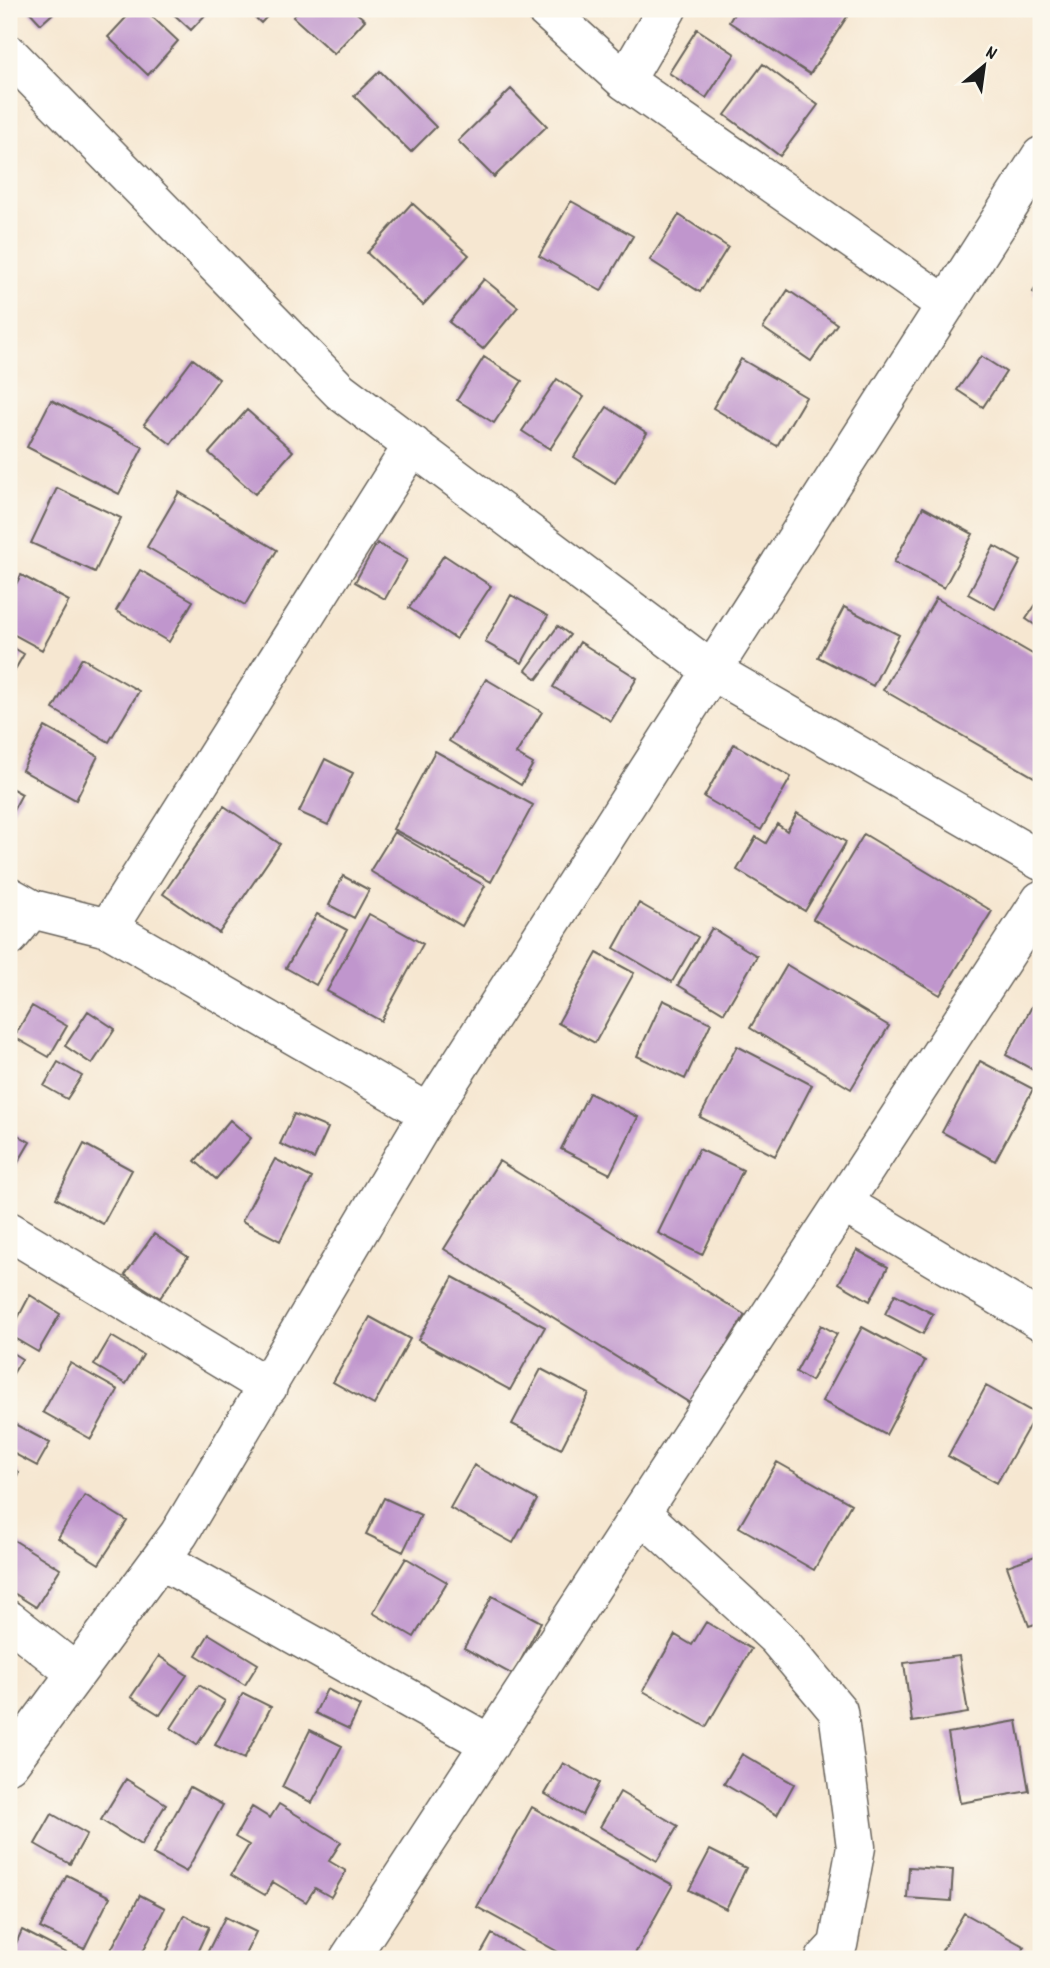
<svg xmlns="http://www.w3.org/2000/svg" width="1050" height="1968" font-family="Dekko,sans-serif">
	<style>
		.building { fill: #c096cd }
		.lines { fill: none; stroke-linecap: round; stroke-linejoin: round }
		.minor-casing { stroke: #68635b; stroke-width: 41 }
		.minor { stroke: #fff; stroke-width: 38 }
	</style>
	<rect width="100%" height="100%" fill="#fbf7ec"/>
	<filter id="ink" filterUnits="userSpaceOnUse"><feTurbulence type="fractalNoise" baseFrequency=".0143" numOctaves="2"/><feDisplacementMap in="SourceGraphic" scale="14" xChannelSelector="R" yChannelSelector="G"/><feConvolveMatrix kernelMatrix="1 2 1 2 8 2 1 2 1" color-interpolation-filters="sRGB"/></filter>
	<filter id="wash" filterUnits="userSpaceOnUse"><feTurbulence type="fractalNoise" baseFrequency=".00686" numOctaves="4" result="noise"/><feDisplacementMap in="SourceGraphic" scale="28" xChannelSelector="R" yChannelSelector="G"/><feGaussianBlur stdDeviation="1.57" result="paint"/><feColorMatrix in="noise" values="0 0 0 0 0 0 0 0 0 0 0 0 0 0 0 0 0 1.4 0 .05"/><feComposite in="paint" operator="in"/></filter>
	<g filter="url(#wash)">
		<rect width="100%" height="100%" fill="#f6e7d1"/>
		<g id="blocks">
			<path class="building" d="M 27,9 L 58,9 L 41,24 Z
				M 134,9 L 144,9 L 178,41 L 148,75 L 108,37 Z
				M 168,9 L 211,9 L 191,30 Z
				M 246,9 L 274,9 L 261,23 Z
				M 300,9 L 352,9 L 365,20 L 334,54 L 293,17 Z
				M 737,9 L 852,9 L 810,74 L 729,22 Z
				M 697,29 L 735,54 L 706,98 L 669,73 Z
				M 763,64 L 818,105 L 780,156 L 725,115 Z
				M 380,71 L 436,127 L 411,152 L 354,96 Z
				M 511,89 L 547,126 L 494,177 L 458,141 Z
				M 571,201 L 633,236 L 601,291 L 539,256 Z
				M 412,203 L 469,255 L 423,305 L 367,253 Z
				M 679,215 L 728,247 L 700,292 L 650,260 Z
				M 484,279 L 518,307 L 483,349 L 449,322 Z
				M 1041,279 L 1041,298 L 1033,292 Z
				M 788,290 L 837,324 L 811,361 L 763,328 Z
				M 981,356 L 1006,372 L 983,407 L 957,390 Z
				M 484,357 L 522,381 L 494,423 L 457,400 Z
				M 193,359 L 219,379 L 171,444 L 144,424 Z
				M 741,359 L 806,397 L 777,446 L 713,408 Z
				M 557,379 L 584,397 L 550,449 L 522,431 Z
				M 51,400 L 143,447 L 119,494 L 27,447 Z
				M 607,407 L 647,433 L 615,483 L 574,457 Z
				M 247,410 L 293,451 L 255,494 L 209,453 Z
				M 57,488 L 121,518 L 95,572 L 31,543 Z
				M 179,492 L 277,550 L 245,605 L 147,547 Z
				M 923,507 L 973,534 L 944,588 L 894,562 Z
				M 377,543 L 407,560 L 385,599 L 355,582 Z
				M 994,546 L 1021,561 L 995,609 L 968,594 Z
				M 444,555 L 491,586 L 456,639 L 409,608 Z
				M 140,570 L 193,601 L 169,642 L 116,611 Z
				M 21,575 L 69,601 L 42,650 L 9,632 L 9,597 Z
				M 511,595 L 548,616 L 522,663 L 485,642 Z
				M 1041,597 L 1041,629 L 1026,619 Z
				M 936,598 L 1041,659 L 1041,781 L 883,690 Z
				M 844,607 L 899,635 L 873,686 L 818,657 Z
				M 558,626 L 570,635 L 537,679 L 526,670 Z
				M 580,642 L 637,678 L 611,721 L 553,687 Z
				M 9,645 L 24,654 L 9,680 Z
				M 82,658 L 139,691 L 109,742 L 53,709 Z
				M 486,679 L 542,712 L 516,754 L 533,764 L 521,785 L 449,741 Z
				M 45,727 L 98,756 L 76,800 L 22,770 Z
				M 734,744 L 791,777 L 761,830 L 704,797 Z
				M 435,751 L 533,805 L 491,882 L 393,829 Z
				M 325,759 L 353,773 L 328,825 L 299,812 Z
				M 9,787 L 22,794 L 9,818 Z
				M 224,806 L 280,844 L 219,933 L 163,894 Z
				M 797,813 L 846,842 L 805,911 L 737,870 L 756,837 L 766,843 L 777,824 L 787,831 Z
				M 394,832 L 485,886 L 462,926 L 370,871 Z
				M 864,834 L 992,911 L 940,995 L 813,919 Z
				M 343,876 L 369,890 L 354,918 L 329,905 Z
				M 639,903 L 698,937 L 672,982 L 614,948 Z
				M 317,914 L 347,930 L 316,985 L 286,968 Z
				M 369,914 L 423,944 L 381,1021 L 327,991 Z
				M 712,928 L 757,956 L 724,1013 L 678,985 Z
				M 597,953 L 634,973 L 595,1043 L 558,1023 Z
				M 787,965 L 889,1026 L 851,1089 L 750,1028 Z
				M 1038,995 L 1041,997 L 1041,1064 L 1037,1072 L 1006,1055 Z
				M 663,1000 L 711,1023 L 685,1079 L 637,1056 Z
				M 32,1006 L 67,1026 L 49,1057 L 14,1037 Z
				M 88,1011 L 115,1029 L 92,1064 L 65,1046 Z
				M 737,1046 L 812,1085 L 775,1156 L 700,1117 Z
				M 980,1061 L 1033,1089 L 995,1161 L 942,1132 Z
				M 58,1062 L 82,1076 L 67,1099 L 44,1086 Z
				M 589,1093 L 638,1117 L 610,1174 L 561,1149 Z
				M 294,1114 L 328,1128 L 314,1159 L 280,1144 Z
				M 230,1120 L 251,1138 L 216,1179 L 195,1161 Z
				M 9,1130 L 30,1142 L 9,1178 Z
				M 84,1144 L 132,1170 L 103,1224 L 56,1198 Z
				M 699,1149 L 743,1170 L 702,1255 L 658,1233 Z
				M 275,1159 L 312,1178 L 280,1241 L 242,1221 Z
				M 499,1161 L 745,1315 L 690,1403 L 444,1249 Z
				M 154,1234 L 188,1257 L 160,1298 L 125,1275 Z
				M 857,1250 L 888,1267 L 870,1301 L 839,1283 Z
				M 453,1277 L 545,1327 L 510,1390 L 418,1340 Z
				M 895,1294 L 933,1314 L 923,1334 L 885,1314 Z
				M 30,1295 L 60,1314 L 38,1352 L 9,1335 Z
				M 370,1317 L 410,1339 L 374,1405 L 333,1382 Z
				M 821,1325 L 837,1334 L 811,1381 L 796,1372 Z
				M 862,1327 L 925,1361 L 886,1435 L 822,1401 Z
				M 111,1336 L 143,1355 L 126,1384 L 94,1365 Z
				M 9,1351 L 22,1359 L 9,1380 Z
				M 70,1363 L 118,1390 L 91,1439 L 43,1412 Z
				M 541,1369 L 589,1394 L 561,1449 L 512,1424 Z
				M 986,1386 L 1036,1414 L 997,1483 L 948,1456 Z
				M 9,1421 L 50,1443 L 37,1466 L 9,1451 Z
				M 777,1462 L 851,1504 L 814,1570 L 739,1527 Z
				M 474,1465 L 537,1500 L 513,1543 L 450,1508 Z
				M 9,1466 L 19,1472 L 9,1490 Z
				M 85,1495 L 127,1521 L 99,1564 L 58,1538 Z
				M 384,1498 L 421,1515 L 403,1552 L 366,1534 Z
				M 9,1537 L 60,1569 L 36,1607 L 9,1590 Z
				M 1041,1554 L 1041,1622 L 1029,1626 L 1007,1566 Z
				M 406,1558 L 447,1582 L 414,1637 L 373,1613 Z
				M 492,1596 L 541,1622 L 513,1675 L 464,1648 Z
				M 706,1622 L 751,1649 L 706,1727 L 643,1691 L 675,1635 L 692,1645 Z
				M 209,1634 L 258,1664 L 245,1685 L 196,1655 Z
				M 159,1656 L 187,1675 L 160,1715 L 131,1697 Z
				M 959,1656 L 968,1713 L 912,1722 L 904,1663 Z
				M 199,1685 L 225,1701 L 197,1745 L 171,1728 Z
				M 327,1689 L 360,1706 L 349,1729 L 315,1713 Z
				M 243,1693 L 271,1707 L 244,1759 L 215,1745 Z
				M 1017,1721 L 1029,1791 L 960,1803 L 948,1733 Z
				M 310,1730 L 342,1746 L 312,1803 L 282,1787 Z
				M 742,1754 L 794,1784 L 777,1815 L 724,1784 Z
				M 563,1763 L 599,1783 L 582,1815 L 545,1794 Z
				M 126,1779 L 166,1804 L 141,1845 L 101,1820 Z
				M 190,1787 L 223,1805 L 186,1872 L 153,1854 Z
				M 620,1792 L 678,1826 L 657,1861 L 600,1827 Z
				M 279,1804 L 341,1842 L 329,1861 L 346,1871 L 331,1897 L 315,1888 L 306,1902 L 273,1882 L 265,1895 L 231,1875 L 249,1845 L 235,1837 L 252,1807 L 270,1818 Z
				M 532,1807 L 673,1885 L 632,1959 L 571,1959 L 477,1907 Z
				M 52,1814 L 87,1834 L 70,1864 L 35,1844 Z
				M 710,1850 L 746,1868 L 726,1909 L 689,1890 Z
				M 909,1867 L 953,1870 L 951,1901 L 907,1898 Z
				M 67,1875 L 110,1897 L 84,1949 L 40,1928 Z
				M 140,1895 L 165,1908 L 139,1959 L 106,1959 Z
				M 964,1913 L 1025,1947 L 1018,1959 L 937,1959 Z
				M 184,1915 L 209,1927 L 194,1959 L 163,1959 Z
				M 225,1917 L 256,1932 L 243,1959 L 204,1959 Z
				M 22,1930 L 78,1959 L 9,1959 Z
				M 492,1934 L 534,1959 L 479,1957 Z"/>
		</g>
	</g>
	<g filter="url(#ink)">
		<use href="#blocks" fill-opacity="0" stroke="#68635b" stroke-width="2"/>
		<g class="lines">
			<defs>
				<path id="minor" d="M 545,9 L 625,81 L 946,305
					M 9,54 L 340,391 L 711,670 L 1041,861
					M 625,81 L 667,9
					M 9,896 L 32,909 L 108,928 L 429,1113
					M 108,928 L 413,445
					M 9,937 L 32,909
					M 843,1203 L 1041,1321
					M 9,1231 L 268,1387
					M 641,1513 L 777,1638 L 838,1711 L 856,1847 L 838,1945 L 825,1959
					M 161,1560 L 490,1744
					M 9,1620 L 76,1673
					M 9,1764 L 179,1534 L 429,1113 L 1041,156
					M 349,1959 L 1041,900"/>
			</defs>
			<use href="#minor" class="minor-casing"/>
			<use href="#minor" class="minor"/>
		</g>
	</g>
	<rect width="1050" height="1968" fill="none" stroke="#fbf7ec" stroke-width="35"/>
	<g transform="translate(984 66) rotate(29)" stroke="#fbf7ec" stroke-width="5" paint-order="stroke">
	<path d="M0-5L12 26L0 18L-12 26Z" fill="#1c1c1c"/>
	<text y="-10" font-size="19" font-weight="bold" text-anchor="middle" fill="#1c1c1c">N</text>
	</g>
</svg>
